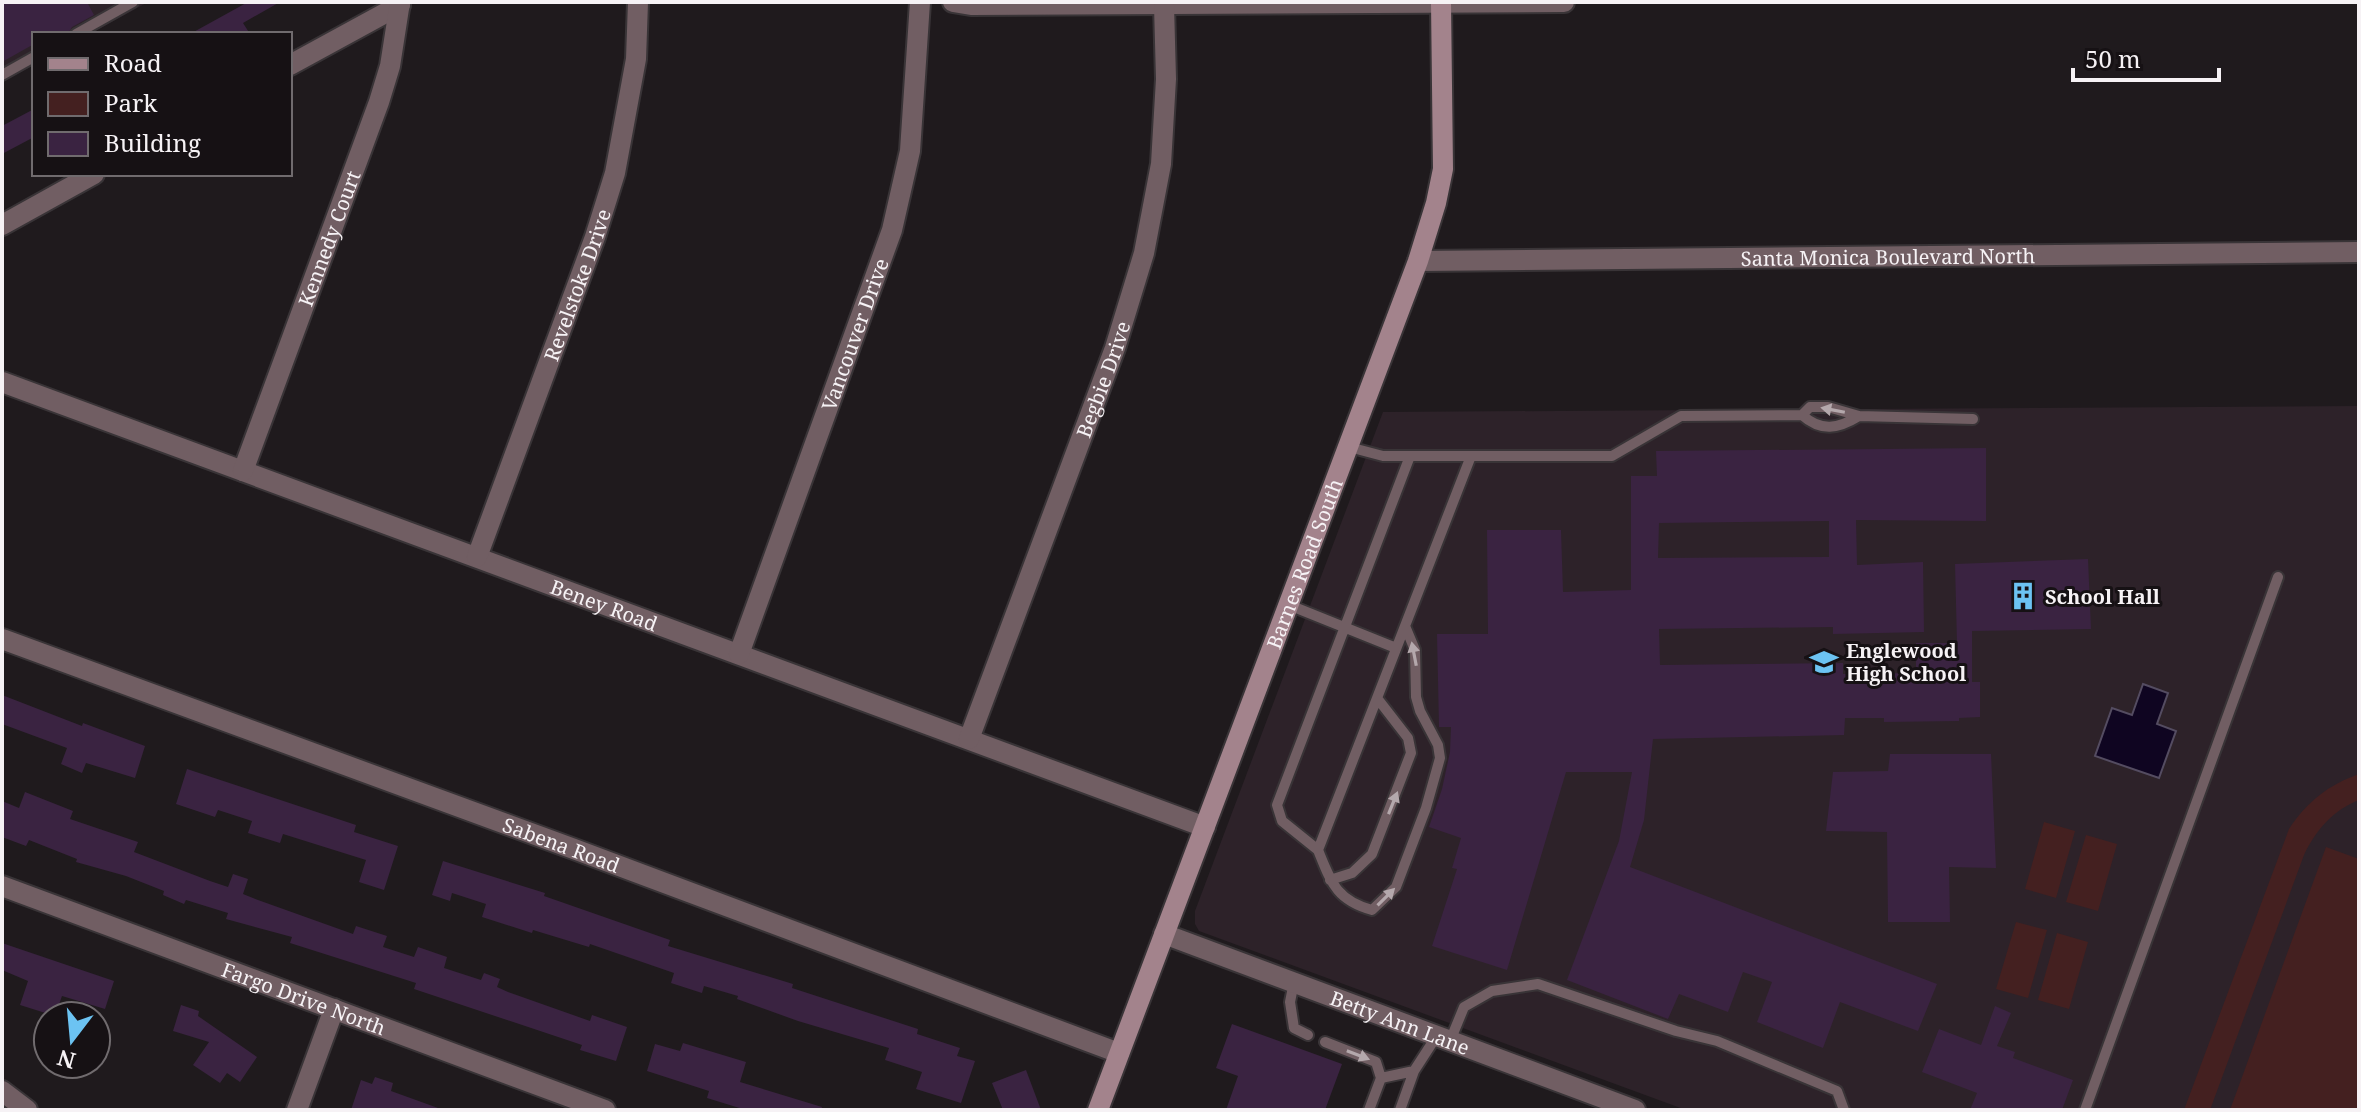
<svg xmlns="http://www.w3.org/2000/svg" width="2361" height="1112" font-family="'Noto Serif',serif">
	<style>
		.built { fill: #2d2229 }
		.green { fill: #442020 }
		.water { fill: #0f0521; stroke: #544c61; stroke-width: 2 }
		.building { fill: #3a2341; fill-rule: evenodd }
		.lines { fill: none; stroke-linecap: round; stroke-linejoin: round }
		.lane-casing { stroke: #393437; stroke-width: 14 }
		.street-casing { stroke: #393437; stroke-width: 24 }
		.secondary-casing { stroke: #393437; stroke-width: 24 }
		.lane { stroke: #715e63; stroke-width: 10 }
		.street { stroke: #715e63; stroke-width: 20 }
		.secondary { stroke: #a3838c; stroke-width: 20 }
		.oneway { fill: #b4a8ac }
		.labels { text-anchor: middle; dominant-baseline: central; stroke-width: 6; stroke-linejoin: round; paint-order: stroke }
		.street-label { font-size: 20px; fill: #f6f2f5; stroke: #161114 }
		.poi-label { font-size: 20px; font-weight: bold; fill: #f6f2f5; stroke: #161114; text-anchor: start }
	</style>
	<rect width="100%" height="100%" fill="#1f1a1d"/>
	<path class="built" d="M 2,2 L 148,2 L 90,34 L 34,34 L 34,65 L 2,82 Z
		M 2359,406 L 2359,1110 L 1686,1110 L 1199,931 L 1195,924 L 1195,911 L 1383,412 Z"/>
	<path class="green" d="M 2359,774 L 2359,800 C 2333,810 2316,830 2304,855 L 2210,1110 L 2184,1110 L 2289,829 C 2307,802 2328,785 2359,774 Z
		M 2044,822 L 2075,831 L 2056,898 L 2025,889 Z
		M 2086,835 L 2117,844 L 2098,911 L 2066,902 Z
		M 2326,847 L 2359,859 L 2359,1110 L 2230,1110 Z
		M 2016,922 L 2047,930 L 2028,998 L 1996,989 Z
		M 2057,933 L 2088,942 L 2069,1009 L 2038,1000 Z"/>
	<path class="water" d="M 2143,684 L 2168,693 L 2157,724 L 2176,731 L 2159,778 L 2095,756 L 2112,708 L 2132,715 Z"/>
	<path class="building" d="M 2,2 L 87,2 L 94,15 L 72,27 L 68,34 L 34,34 L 34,44 L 2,62 Z
		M 248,2 L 280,2 L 243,23 L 250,34 L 190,34 Z
		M 34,109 L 34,137 L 2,154 L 2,126 Z
		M 1986,448 L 1986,521 L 1856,520 L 1857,565 L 1923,562 L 1924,632 L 1833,634 L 1833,627 L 1659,629 L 1660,665 L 1843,663 L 1843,674 L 1916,673 L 1916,643 L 1957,643 L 1955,564 L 2088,559 L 2091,629 L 1972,631 L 1972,682 L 1980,682 L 1980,717 L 1959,718 L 1959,721 L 1884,722 L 1884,718 L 1845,718 L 1844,735 L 1653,739 L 1644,820 L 1630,867 L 1937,984 L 1918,1031 L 1840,1002 L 1823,1048 L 1757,1022 L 1772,982 L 1743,972 L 1728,1012 L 1679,994 L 1668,1019 L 1567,980 L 1619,841 L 1632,772 L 1566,772 L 1507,970 L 1432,946 L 1457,869 L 1452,868 L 1461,838 L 1429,827 L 1442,789 L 1450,752 L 1451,727 L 1439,727 L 1437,634 L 1488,634 L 1487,530 L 1561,530 L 1563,592 L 1631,590 L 1631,476 L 1657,476 L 1656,451 ZM 1829,521 L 1829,557 L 1658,558 L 1659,523 Z
		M 2,695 L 82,726 L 83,723 L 145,746 L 135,778 L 86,763 L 82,773 L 61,764 L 67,748 L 2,724 Z
		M 1890,754 L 1991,754 L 1996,868 L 1949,867 L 1950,922 L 1888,922 L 1887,832 L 1826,831 L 1833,772 L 1888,771 Z
		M 187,769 L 356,825 L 354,832 L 398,846 L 384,890 L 359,882 L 366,860 L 283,834 L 280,843 L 248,833 L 252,821 L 218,810 L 215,817 L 176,804 Z
		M 25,792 L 73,811 L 70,819 L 138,842 L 134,852 L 210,881 L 228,887 L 233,874 L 248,879 L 243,894 L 258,900 L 353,934 L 356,926 L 387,936 L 383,947 L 414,957 L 418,947 L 447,957 L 444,968 L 481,980 L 484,973 L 500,979 L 497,987 L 508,992 L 590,1021 L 592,1015 L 627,1027 L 616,1061 L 580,1050 L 582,1045 L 414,989 L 416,983 L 290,943 L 292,937 L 226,919 L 228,913 L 186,900 L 184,904 L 163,895 L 164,891 L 126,876 L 76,862 L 77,859 L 29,840 L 26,846 L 2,837 L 2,801 L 19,808 Z
		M 443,861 L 545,893 L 544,896 L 670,940 L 668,946 L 793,984 L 792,988 L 918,1029 L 917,1034 L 960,1048 L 957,1056 L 975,1061 L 961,1103 L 916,1089 L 922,1072 L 885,1060 L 889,1048 L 798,1021 L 737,999 L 738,996 L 704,986 L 702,993 L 671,983 L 674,973 L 590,944 L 589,947 L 533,930 L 532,933 L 482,917 L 486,904 L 452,893 L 450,901 L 432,895 Z
		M 2,943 L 114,981 L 105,1009 L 62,996 L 55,1016 L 20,1005 L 28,981 L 2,970 Z
		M 181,1005 L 199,1011 L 198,1016 L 257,1057 L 240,1082 L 227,1073 L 220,1083 L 193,1065 L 209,1042 L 173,1031 Z
		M 1995,1006 L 2011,1013 L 1997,1046 L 2015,1052 L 2013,1058 L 2073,1080 L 2062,1110 L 1970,1110 L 1977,1093 L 1922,1072 L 1939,1029 L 1981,1045 Z
		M 1232,1024 L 1342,1064 L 1325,1110 L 1226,1110 L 1238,1076 L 1216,1068 Z
		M 683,1043 L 746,1062 L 740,1082 L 822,1107 L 821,1110 L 746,1110 L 707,1098 L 709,1091 L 647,1071 L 655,1044 L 680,1051 Z
		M 1026,1070 L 1041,1110 L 1003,1110 L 992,1083 Z
		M 375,1077 L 393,1083 L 391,1091 L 438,1108 L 437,1110 L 351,1110 L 361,1080 L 372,1084 Z"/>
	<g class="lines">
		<defs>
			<path id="lane" d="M 76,34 L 133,2
				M 2,75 L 34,57
				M 1859,416 L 1973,419
				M 1349,447 L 1383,456 L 1612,456 L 1681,416 L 1802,415 C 1821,432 1838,429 1859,416 L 1828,407 L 1810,407 L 1802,415
				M 1410,456 L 1277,805 L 1282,821 L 1318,850 L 1471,456
				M 1289,605 L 1396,648
				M 1318,850 C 1331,882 1336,900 1372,910 L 1396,887 L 1426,808 L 1440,758 L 1438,745 L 1420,711 L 1416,697 L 1415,650 L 1405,626
				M 1330,880 L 1352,873 L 1372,854 L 1411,753 L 1408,738 L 1377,698
				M 1294,982 L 1290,1002 L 1294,1028 L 1308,1035
				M 1450,1041 L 1464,1007 L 1492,991 L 1538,984 L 1676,1031 L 1717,1041 L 1837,1091 L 1844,1110
				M 1325,1042 L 1376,1062 L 1381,1078
				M 1369,1110 L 1381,1078 L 1414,1071
				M 1400,1110 L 1414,1071 L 1436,1037
				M 2085,1110 L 2278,577"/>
			<g id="street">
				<path d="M 953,2 L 971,5 L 1564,2"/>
				<path d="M 290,65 L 400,5"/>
				<path d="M 2,225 L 94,174"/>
				<path id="s1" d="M 1418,261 L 2359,252"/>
				<path id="s2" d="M 2,382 L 1205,827"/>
				<path id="s3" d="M 243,471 L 379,102 L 390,66 L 400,2"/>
				<path id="s4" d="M 477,557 L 595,237 L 615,173 L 636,59 L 638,2"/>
				<path id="s5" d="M 2,639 L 574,849 L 1119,1053"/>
				<path id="s6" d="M 739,654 L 892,230 L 910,151 L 920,2"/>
				<path id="s7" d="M 969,739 L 1115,348 L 1144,253 L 1161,164 L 1166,79 L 1164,5"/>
				<path id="s8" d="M 2,886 L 605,1110"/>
				<path id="s9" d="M 1164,934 L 1635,1110"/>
				<path d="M 2,1091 L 27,1110"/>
				<path d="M 297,1110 L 334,1009"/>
			</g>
			<g id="secondary">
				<path id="s10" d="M 1098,1110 L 1418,261 L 1436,203 L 1443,169 L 1441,2"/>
			</g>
		</defs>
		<use href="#lane" class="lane-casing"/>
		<use href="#street" class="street-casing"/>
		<use href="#secondary" class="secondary-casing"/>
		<use href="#lane" class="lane"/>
		<use href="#street" class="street"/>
		<use href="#secondary" class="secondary"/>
	</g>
	<defs><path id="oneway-solid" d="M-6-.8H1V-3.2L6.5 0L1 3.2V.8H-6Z" transform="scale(2)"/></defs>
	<g class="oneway">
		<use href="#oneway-solid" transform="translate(1833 410) rotate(-169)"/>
		<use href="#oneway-solid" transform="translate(1414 654) rotate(-101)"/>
		<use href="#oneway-solid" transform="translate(1393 803) rotate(-68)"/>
		<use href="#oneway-solid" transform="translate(1386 897) rotate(-45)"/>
		<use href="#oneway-solid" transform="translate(1358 1055) rotate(21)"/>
	</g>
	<defs>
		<symbol id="building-bare" viewBox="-9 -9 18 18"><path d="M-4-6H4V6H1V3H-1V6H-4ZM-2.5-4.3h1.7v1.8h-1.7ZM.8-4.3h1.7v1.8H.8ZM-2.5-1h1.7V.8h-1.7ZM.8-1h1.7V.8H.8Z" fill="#6cc3f2" stroke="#161114" stroke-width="2.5" paint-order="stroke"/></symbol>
		<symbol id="school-bare" viewBox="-9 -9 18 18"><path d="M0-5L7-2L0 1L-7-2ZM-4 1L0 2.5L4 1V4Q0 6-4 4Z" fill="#6cc3f2" stroke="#161114" stroke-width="2.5" paint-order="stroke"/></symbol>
	</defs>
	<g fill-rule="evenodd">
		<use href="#building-bare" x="2003" y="576" width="40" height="40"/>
		<use href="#school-bare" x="1804" y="642" width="40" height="40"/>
	</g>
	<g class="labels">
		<g class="street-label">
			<text stroke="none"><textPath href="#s3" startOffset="248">Kennedy Court</textPath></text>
			<text stroke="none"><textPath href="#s1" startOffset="470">Santa Monica Boulevard North</textPath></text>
			<text stroke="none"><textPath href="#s4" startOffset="290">Revelstoke Drive</textPath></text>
			<text stroke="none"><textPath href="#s6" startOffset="340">Vancouver Drive</textPath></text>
			<text stroke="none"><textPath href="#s7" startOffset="384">Begbie Drive</textPath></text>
			<text stroke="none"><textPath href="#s10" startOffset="584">Barnes Road South</textPath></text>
			<text stroke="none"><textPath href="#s2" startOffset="642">Beney Road</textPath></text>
			<text stroke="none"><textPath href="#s5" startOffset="596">Sabena Road</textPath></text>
			<text stroke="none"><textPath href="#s8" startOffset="322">Fargo Drive North</textPath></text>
			<text stroke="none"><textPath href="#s9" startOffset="252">Betty Ann Lane</textPath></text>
		</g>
		<g class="poi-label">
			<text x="2045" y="596">School Hall</text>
			<text x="1846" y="650">Englewood<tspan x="1846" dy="23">High School</tspan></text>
		</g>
	</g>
	<rect width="2361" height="1112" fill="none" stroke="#f6f2f5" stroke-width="8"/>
	<rect x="32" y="32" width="260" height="144" fill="#161114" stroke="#706b6e" stroke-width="2"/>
	<rect x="48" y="58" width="40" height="12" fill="#a3838c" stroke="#706b6e" stroke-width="2"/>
	<text x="104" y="72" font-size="24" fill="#f6f2f5">Road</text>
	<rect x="48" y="92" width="40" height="24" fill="#442020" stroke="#706b6e" stroke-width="2"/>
	<text x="104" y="112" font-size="24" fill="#f6f2f5">Park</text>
	<rect x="48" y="132" width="40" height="24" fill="#3a2341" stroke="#706b6e" stroke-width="2"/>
	<text x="104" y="152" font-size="24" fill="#f6f2f5">Building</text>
	<g transform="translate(72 1040) rotate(196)"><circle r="38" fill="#161114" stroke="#706b6e" stroke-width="2"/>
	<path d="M0-6L14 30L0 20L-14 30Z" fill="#6cc3f2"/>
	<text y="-12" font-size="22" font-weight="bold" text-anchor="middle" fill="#f6f2f5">N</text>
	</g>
	<path d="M2073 68v12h146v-12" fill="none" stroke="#f6f2f5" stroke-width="4"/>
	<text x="2085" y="68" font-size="24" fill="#f6f2f5" stroke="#161114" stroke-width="6" paint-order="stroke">50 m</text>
</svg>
